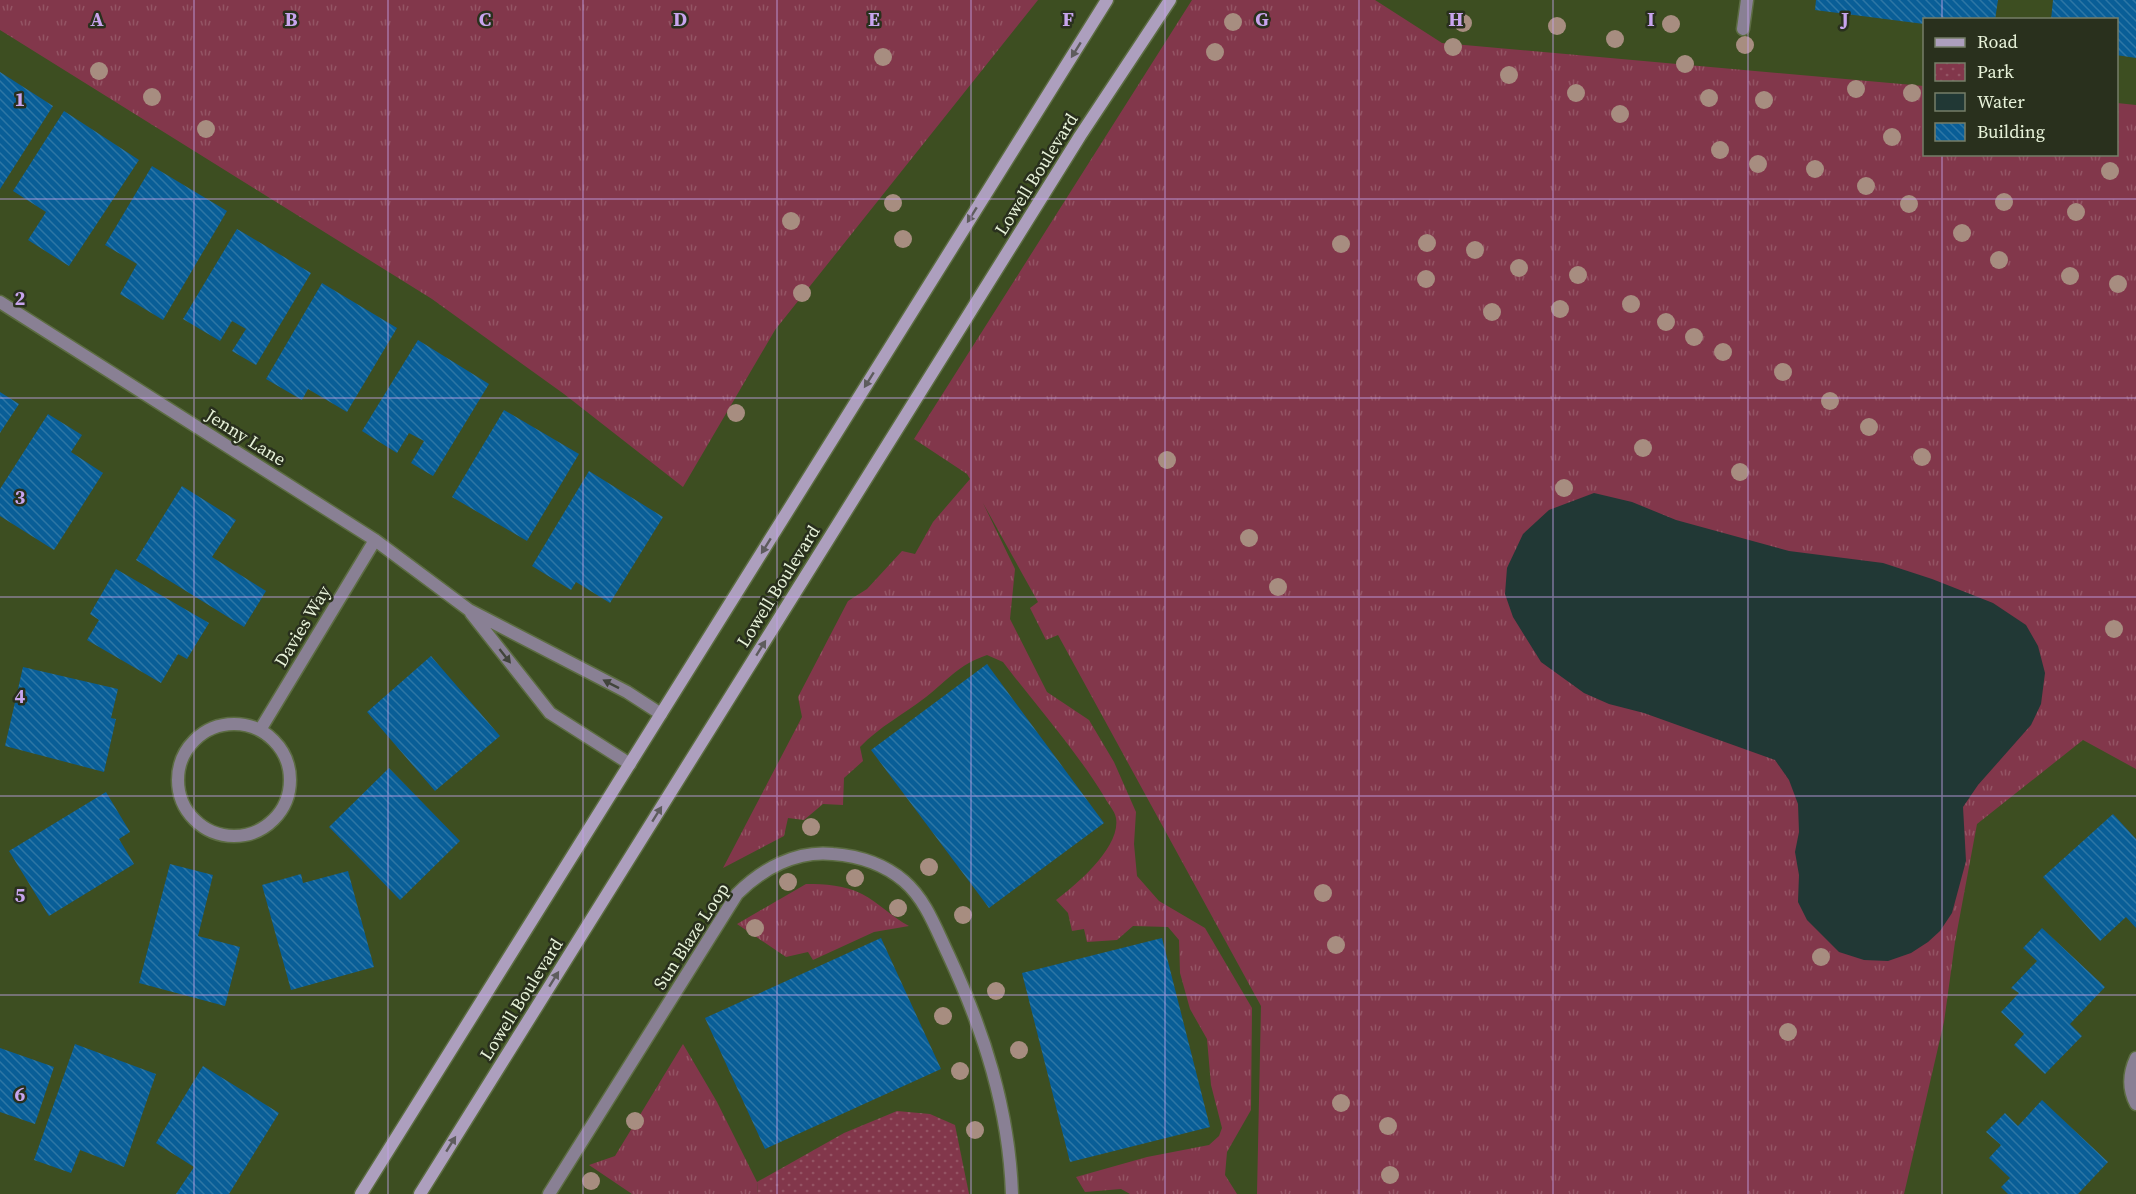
<svg xmlns="http://www.w3.org/2000/svg" width="2136" height="1194" font-family="'Source Serif 4',serif">
	<style>
		.grass { fill: url(#grass-tufts) }
		.park { fill: url(#park-dots) }
		.water { fill: #213835 }
		.building { fill: url(#building-back-hatch) }
		.lines { fill: none; stroke-linecap: round; stroke-linejoin: round }
		.lane-casing { stroke: #5c6c42; stroke-width: 15 }
		.street-casing { stroke: #5c6c42; stroke-width: 15 }
		.secondary-casing { stroke: #5c6c42; stroke-width: 15 }
		.lane { stroke: #898094; stroke-width: 12 }
		.street { stroke: #898094; stroke-width: 12 }
		.secondary { stroke: #ad9fbe; stroke-width: 12 }
		.tree { fill: #a78d80 }
		.oneway { fill: #5e5c5d }
		.oneway2 { fill: #41443b }
		.grid { fill: none; stroke: #c8a5ee; stroke-width: 1.5; stroke-opacity: 0.55 }
		.labels { text-anchor: middle; dominant-baseline: central; stroke-width: 5; stroke-linejoin: round; paint-order: stroke }
		.street-label { font-size: 18px; fill: #e7f2d9; stroke: #29301d }
		.grid-label { font-size: 20px; text-anchor: middle; font-weight: bold; fill: #c8a5ee; stroke: #29301d; stroke-width: 5; stroke-linejoin: round; paint-order: stroke }
	</style>
	<defs>
		<pattern id="grass-tufts" width="24" height="20" patternUnits="userSpaceOnUse" patternTransform="scale(1.5)"><rect width="24" height="20" fill="#82374b"/><path d="M3 7l-1-3M5 7V3M7 7l1-3M15 17l-1-3M17 17v-4M19 17l1-3" fill="none" stroke="#945464"/></pattern>
		<pattern id="park-dots" width="8" height="8" patternUnits="userSpaceOnUse" patternTransform="scale(1.5)"><rect width="8" height="8" fill="#82374b"/><path d="M2 2h.1M6 6h.1" fill="none" stroke="#945464" stroke-width="1.8" stroke-linecap="round"/></pattern>
		<pattern id="building-back-hatch" width="6" height="6" patternUnits="userSpaceOnUse" patternTransform="scale(1.5)"><rect width="6" height="6" fill="#095e97"/><path d="M-1 5l2 2M0 0l6 6M5-1l2 2" fill="none" stroke="#2d76a5"/></pattern>
	</defs>
	<rect width="100%" height="100%" fill="#3d4e21"/>
	<path class="grass" d="M 0,0 L 1038,0 L 775,330 L 683,487 L 564,394 L 432,299 L 0,30 Z
		M 1192,0 L 1375,0 L 1442,43 L 1924,86 L 1924,154 L 2116,154 L 2117,103 L 2136,105 L 2136,769 L 2083,740 L 1977,824 L 1955,942 L 1944,1022 L 1904,1194 L 1257,1194 L 1261,1006 L 1058,635 L 1046,640 L 1030,608 L 1038,602 L 983,503 L 1015,569 L 1010,619 L 1047,692 L 1089,720 L 1114,762 L 1136,812 L 1134,844 L 1137,876 L 1159,901 L 1205,928 L 1252,1008 L 1251,1110 L 1227,1152 L 1225,1175 L 1237,1194 L 1130,1194 L 1121,1189 L 1085,1192 L 1076,1177 L 1147,1157 L 1209,1145 L 1219,1136 L 1222,1128 L 1211,1085 L 1207,1039 L 1190,1009 L 1180,973 L 1179,940 L 1168,927 L 1133,926 L 1117,940 L 1087,942 L 1084,929 L 1072,931 L 1068,913 L 1056,900 C 1077,884 1121,847 1116,818 C 1115,811 1108,804 1105,798 C 1076,750 1037,707 1003,662 L 987,655 C 958,665 949,679 926,697 C 904,714 879,727 860,747 L 863,761 L 844,778 L 843,805 L 823,804 L 804,820 L 788,818 L 784,836 L 723,868 L 802,717 L 798,697 L 848,601 L 867,589 L 902,551 L 915,554 L 933,522 L 970,479 L 967,474 L 914,439 Z
		M 806,884 C 825,884 845,885 862,894 C 879,903 892,917 909,926 L 874,932 L 813,960 L 808,952 L 786,957 L 737,924 Z
		M 683,1044 L 717,1102 L 757,1182 L 758,1194 L 632,1194 L 589,1165 L 615,1156 Z"/>
	<path class="park" d="M 897,1111 L 930,1114 L 955,1125 L 969,1194 L 758,1194 L 757,1182 L 844,1133 Z"/>
	<path class="water" d="M 1594,493 L 1632,502 L 1676,520 L 1789,551 L 1883,563 L 1932,579 L 1993,603 L 2026,625 L 2038,646 L 2045,673 L 2041,704 L 2031,725 L 1978,785 L 1963,807 L 1966,861 L 1952,913 L 1940,931 L 1928,942 L 1911,953 L 1888,961 L 1864,960 L 1839,952 L 1807,920 L 1798,902 L 1799,875 L 1795,852 L 1799,832 L 1798,804 L 1789,780 L 1775,760 L 1644,713 L 1609,704 L 1584,693 L 1541,662 L 1513,617 L 1505,594 L 1507,568 L 1523,534 L 1549,510 Z"/>
	<path class="building" d="M 1816,0 L 1998,0 L 1995,20 L 1924,20 L 1924,24 L 1815,10 Z
		M 2053,0 L 2136,0 L 2136,58 L 2116,55 L 2116,20 L 2051,20 Z
		M 0,72 L 53,106 L 0,189 Z
		M 64,111 L 139,160 L 69,266 L 28,240 L 46,212 L 13,191 Z
		M 152,166 L 227,211 L 163,320 L 120,294 L 137,264 L 105,245 Z
		M 237,229 L 311,273 L 256,365 L 232,351 L 246,329 L 232,321 L 220,341 L 183,319 Z
		M 322,283 L 397,328 L 347,412 L 308,389 L 302,400 L 266,379 Z
		M 418,340 L 489,384 L 433,476 L 411,463 L 424,441 L 409,433 L 397,453 L 362,431 Z
		M 0,392 L 19,404 L 0,433 Z
		M 504,410 L 579,454 L 527,541 L 452,497 Z
		M 48,414 L 82,435 L 71,452 L 103,473 L 54,550 L 0,516 L 0,489 Z
		M 589,471 L 663,517 L 610,603 L 576,582 L 571,590 L 532,566 Z
		M 182,486 L 236,520 L 212,557 L 266,591 L 244,627 L 136,560 Z
		M 116,569 L 209,623 L 187,659 L 178,654 L 161,683 L 87,640 L 99,620 L 90,614 Z
		M 431,656 L 500,736 L 435,791 L 367,712 Z
		M 987,664 L 1104,823 L 989,908 L 871,750 Z
		M 23,667 L 118,689 L 111,718 L 116,719 L 104,772 L 5,746 Z
		M 389,768 L 460,841 L 400,900 L 329,827 Z
		M 106,792 L 130,832 L 119,839 L 134,864 L 49,916 L 9,851 Z
		M 2113,814 L 2136,839 L 2136,928 L 2126,917 L 2100,941 L 2043,877 Z
		M 170,864 L 213,875 L 198,936 L 240,947 L 225,1006 L 139,983 Z
		M 348,871 L 374,967 L 291,990 L 262,885 L 301,874 L 303,883 Z
		M 2042,928 L 2105,987 L 2070,1024 L 2082,1036 L 2045,1074 L 2014,1045 L 2024,1034 L 2001,1012 L 2019,993 L 2011,988 L 2037,961 L 2023,948 Z
		M 881,938 L 941,1069 L 765,1149 L 705,1018 Z
		M 1162,938 L 1210,1127 L 1070,1162 L 1022,973 Z
		M 75,1044 L 156,1074 L 124,1167 L 80,1150 L 71,1173 L 34,1160 Z
		M 0,1048 L 54,1067 L 35,1124 L 0,1112 Z
		M 203,1066 L 279,1113 L 229,1194 L 176,1194 L 194,1167 L 156,1143 Z
		M 2042,1100 L 2108,1162 L 2078,1194 L 2008,1194 L 2001,1187 L 2010,1178 L 1989,1158 L 2001,1145 L 1986,1132 L 2005,1113 L 2018,1126 Z"/>
	<g class="lines">
		<defs>
			<path id="lane" d="M 1743,29 L 1747,0
				M 549,1194 L 737,894 C 762,869 796,850 833,854 C 859,856 884,864 904,881 C 926,900 936,929 948,954 C 984,1031 1009,1109 1012,1194"/>
			<path id="street" d="M 0,302 L 375,540 L 469,610 L 627,692 L 661,714
				M 471,613 L 550,713 L 630,764
				M178 780a56 56 0 1 1 112 0a56 56 0 1 1-112 0Z
				M 260,730 L 375,540
				M 2136,1058 C 2129,1073 2128,1089 2136,1104"/>
			<path id="secondary" d="M 361,1194 L 1107,0
				M 420,1194 L 1080,136 L 1170,0"/>
		</defs>
		<use href="#lane" class="lane-casing"/>
		<use href="#street" class="street-casing"/>
		<use href="#secondary" class="secondary-casing"/>
		<use href="#lane" class="lane"/>
		<use href="#street" class="street"/>
		<use href="#secondary" class="secondary"/>
	</g>
	<g class="tree">
		<circle cx="1233" cy="22" r="9"/>
		<circle cx="1463" cy="23" r="9"/>
		<circle cx="1671" cy="24" r="9"/>
		<circle cx="1557" cy="26" r="9"/>
		<circle cx="1615" cy="39" r="9"/>
		<circle cx="1745" cy="45" r="9"/>
		<circle cx="1453" cy="47" r="9"/>
		<circle cx="1215" cy="52" r="9"/>
		<circle cx="883" cy="57" r="9"/>
		<circle cx="1685" cy="64" r="9"/>
		<circle cx="99" cy="71" r="9"/>
		<circle cx="1509" cy="75" r="9"/>
		<circle cx="1856" cy="89" r="9"/>
		<circle cx="1576" cy="93" r="9"/>
		<circle cx="1912" cy="93" r="9"/>
		<circle cx="152" cy="97" r="9"/>
		<circle cx="1709" cy="98" r="9"/>
		<circle cx="1764" cy="100" r="9"/>
		<circle cx="1620" cy="114" r="9"/>
		<circle cx="206" cy="129" r="9"/>
		<circle cx="1892" cy="137" r="9"/>
		<circle cx="1720" cy="150" r="9"/>
		<circle cx="1758" cy="164" r="9"/>
		<circle cx="1815" cy="169" r="9"/>
		<circle cx="2110" cy="171" r="9"/>
		<circle cx="1866" cy="186" r="9"/>
		<circle cx="2004" cy="202" r="9"/>
		<circle cx="893" cy="203" r="9"/>
		<circle cx="1909" cy="204" r="9"/>
		<circle cx="2076" cy="212" r="9"/>
		<circle cx="791" cy="221" r="9"/>
		<circle cx="1962" cy="233" r="9"/>
		<circle cx="903" cy="239" r="9"/>
		<circle cx="1427" cy="243" r="9"/>
		<circle cx="1341" cy="244" r="9"/>
		<circle cx="1475" cy="250" r="9"/>
		<circle cx="1999" cy="260" r="9"/>
		<circle cx="1519" cy="268" r="9"/>
		<circle cx="1578" cy="275" r="9"/>
		<circle cx="2070" cy="276" r="9"/>
		<circle cx="1426" cy="279" r="9"/>
		<circle cx="2118" cy="284" r="9"/>
		<circle cx="802" cy="293" r="9"/>
		<circle cx="1631" cy="304" r="9"/>
		<circle cx="1560" cy="309" r="9"/>
		<circle cx="1492" cy="312" r="9"/>
		<circle cx="1666" cy="322" r="9"/>
		<circle cx="1694" cy="337" r="9"/>
		<circle cx="1723" cy="352" r="9"/>
		<circle cx="1783" cy="372" r="9"/>
		<circle cx="1830" cy="401" r="9"/>
		<circle cx="736" cy="413" r="9"/>
		<circle cx="1869" cy="427" r="9"/>
		<circle cx="1643" cy="448" r="9"/>
		<circle cx="1922" cy="457" r="9"/>
		<circle cx="1167" cy="460" r="9"/>
		<circle cx="1740" cy="472" r="9"/>
		<circle cx="1564" cy="488" r="9"/>
		<circle cx="1249" cy="538" r="9"/>
		<circle cx="1278" cy="587" r="9"/>
		<circle cx="2114" cy="629" r="9"/>
		<circle cx="811" cy="827" r="9"/>
		<circle cx="929" cy="867" r="9"/>
		<circle cx="855" cy="878" r="9"/>
		<circle cx="788" cy="882" r="9"/>
		<circle cx="1323" cy="893" r="9"/>
		<circle cx="898" cy="908" r="9"/>
		<circle cx="963" cy="915" r="9"/>
		<circle cx="755" cy="928" r="9"/>
		<circle cx="1336" cy="945" r="9"/>
		<circle cx="1821" cy="957" r="9"/>
		<circle cx="996" cy="991" r="9"/>
		<circle cx="943" cy="1016" r="9"/>
		<circle cx="1788" cy="1032" r="9"/>
		<circle cx="1019" cy="1050" r="9"/>
		<circle cx="960" cy="1071" r="9"/>
		<circle cx="1341" cy="1103" r="9"/>
		<circle cx="635" cy="1121" r="9"/>
		<circle cx="1388" cy="1126" r="9"/>
		<circle cx="975" cy="1130" r="9"/>
		<circle cx="1390" cy="1175" r="9"/>
		<circle cx="591" cy="1181" r="9"/>
	</g>
	<defs><path id="oneway-solid" d="M-6-.8H1V-3.2L6.5 0L1 3.2V.8H-6Z" transform="scale(1.5)"/></defs>
	<g class="oneway">
		<use href="#oneway-solid" transform="translate(1076 50) rotate(122)"/>
		<use href="#oneway-solid" transform="translate(972 215) rotate(122)"/>
		<use href="#oneway-solid" transform="translate(869 380) rotate(122)"/>
		<use href="#oneway-solid" transform="translate(766 546) rotate(122)"/>
		<use href="#oneway-solid" transform="translate(761 648) rotate(-58)"/>
		<use href="#oneway-solid" transform="translate(657 814) rotate(-58)"/>
		<use href="#oneway-solid" transform="translate(554 979) rotate(-58)"/>
		<use href="#oneway-solid" transform="translate(451 1144) rotate(-58)"/>
	</g>
	<g class="oneway2">
		<use href="#oneway-solid" transform="translate(505 656) rotate(52)"/>
		<use href="#oneway-solid" transform="translate(611 684) rotate(-153)"/>
	</g>
	<path class="grid" d="M 194,0 L 194,1194M 388,0 L 388,1194M 583,0 L 583,1194M 777,0 L 777,1194M 971,0 L 971,1194M 1165,0 L 1165,1194M 1359,0 L 1359,1194M 1553,0 L 1553,1194M 1748,0 L 1748,1194M 1942,0 L 1942,20M 1942,154 L 1942,1194M 0,199 L 2136,199M 0,398 L 2136,398M 0,597 L 2136,597M 0,796 L 2136,796M 0,995 L 2136,995"/>
	<g class="labels">
		<g class="street-label">
			<text transform="translate(1036 174) rotate(-58)">Lowell Boulevard</text>
			<text transform="translate(246 437) rotate(32)">Jenny Lane</text>
			<text transform="translate(778 586) rotate(-58)">Lowell Boulevard</text>
			<text transform="translate(302 626) rotate(-59)">Davies Way</text>
			<text transform="translate(691 936) rotate(-57)">Sun Blaze Loop</text>
			<text transform="translate(521 999) rotate(-58)">Lowell Boulevard</text>
		</g>
	</g>
	<g class="grid-label">
		<text x="97" y="26">A</text>
		<text x="291" y="26">B</text>
		<text x="485" y="26">C</text>
		<text x="680" y="26">D</text>
		<text x="874" y="26">E</text>
		<text x="1068" y="26">F</text>
		<text x="1262" y="26">G</text>
		<text x="1456" y="26">H</text>
		<text x="1651" y="26">I</text>
		<text x="1845" y="26">J</text>
		<text x="20" y="106">1</text>
		<text x="20" y="305">2</text>
		<text x="20" y="504">3</text>
		<text x="20" y="703">4</text>
		<text x="20" y="902">5</text>
		<text x="20" y="1101">6</text>
	</g>
	<rect x="1923" y="18" width="195" height="138" fill="#29301d" stroke="#757e68" stroke-width="1.5"/>
	<rect x="1935" y="38" width="30" height="9" fill="#ad9fbe" stroke="#757e68" stroke-width="1.5"/>
	<text x="1977" y="48" font-size="18" fill="#e7f2d9">Road</text>
	<rect x="1935" y="63" width="30" height="18" fill="url(#park-dots)" stroke="#757e68" stroke-width="1.5"/>
	<text x="1977" y="78" font-size="18" fill="#e7f2d9">Park</text>
	<rect x="1935" y="93" width="30" height="18" fill="#213835" stroke="#757e68" stroke-width="1.5"/>
	<text x="1977" y="108" font-size="18" fill="#e7f2d9">Water</text>
	<rect x="1935" y="123" width="30" height="18" fill="url(#building-back-hatch)" stroke="#757e68" stroke-width="1.5"/>
	<text x="1977" y="138" font-size="18" fill="#e7f2d9">Building</text>
</svg>
